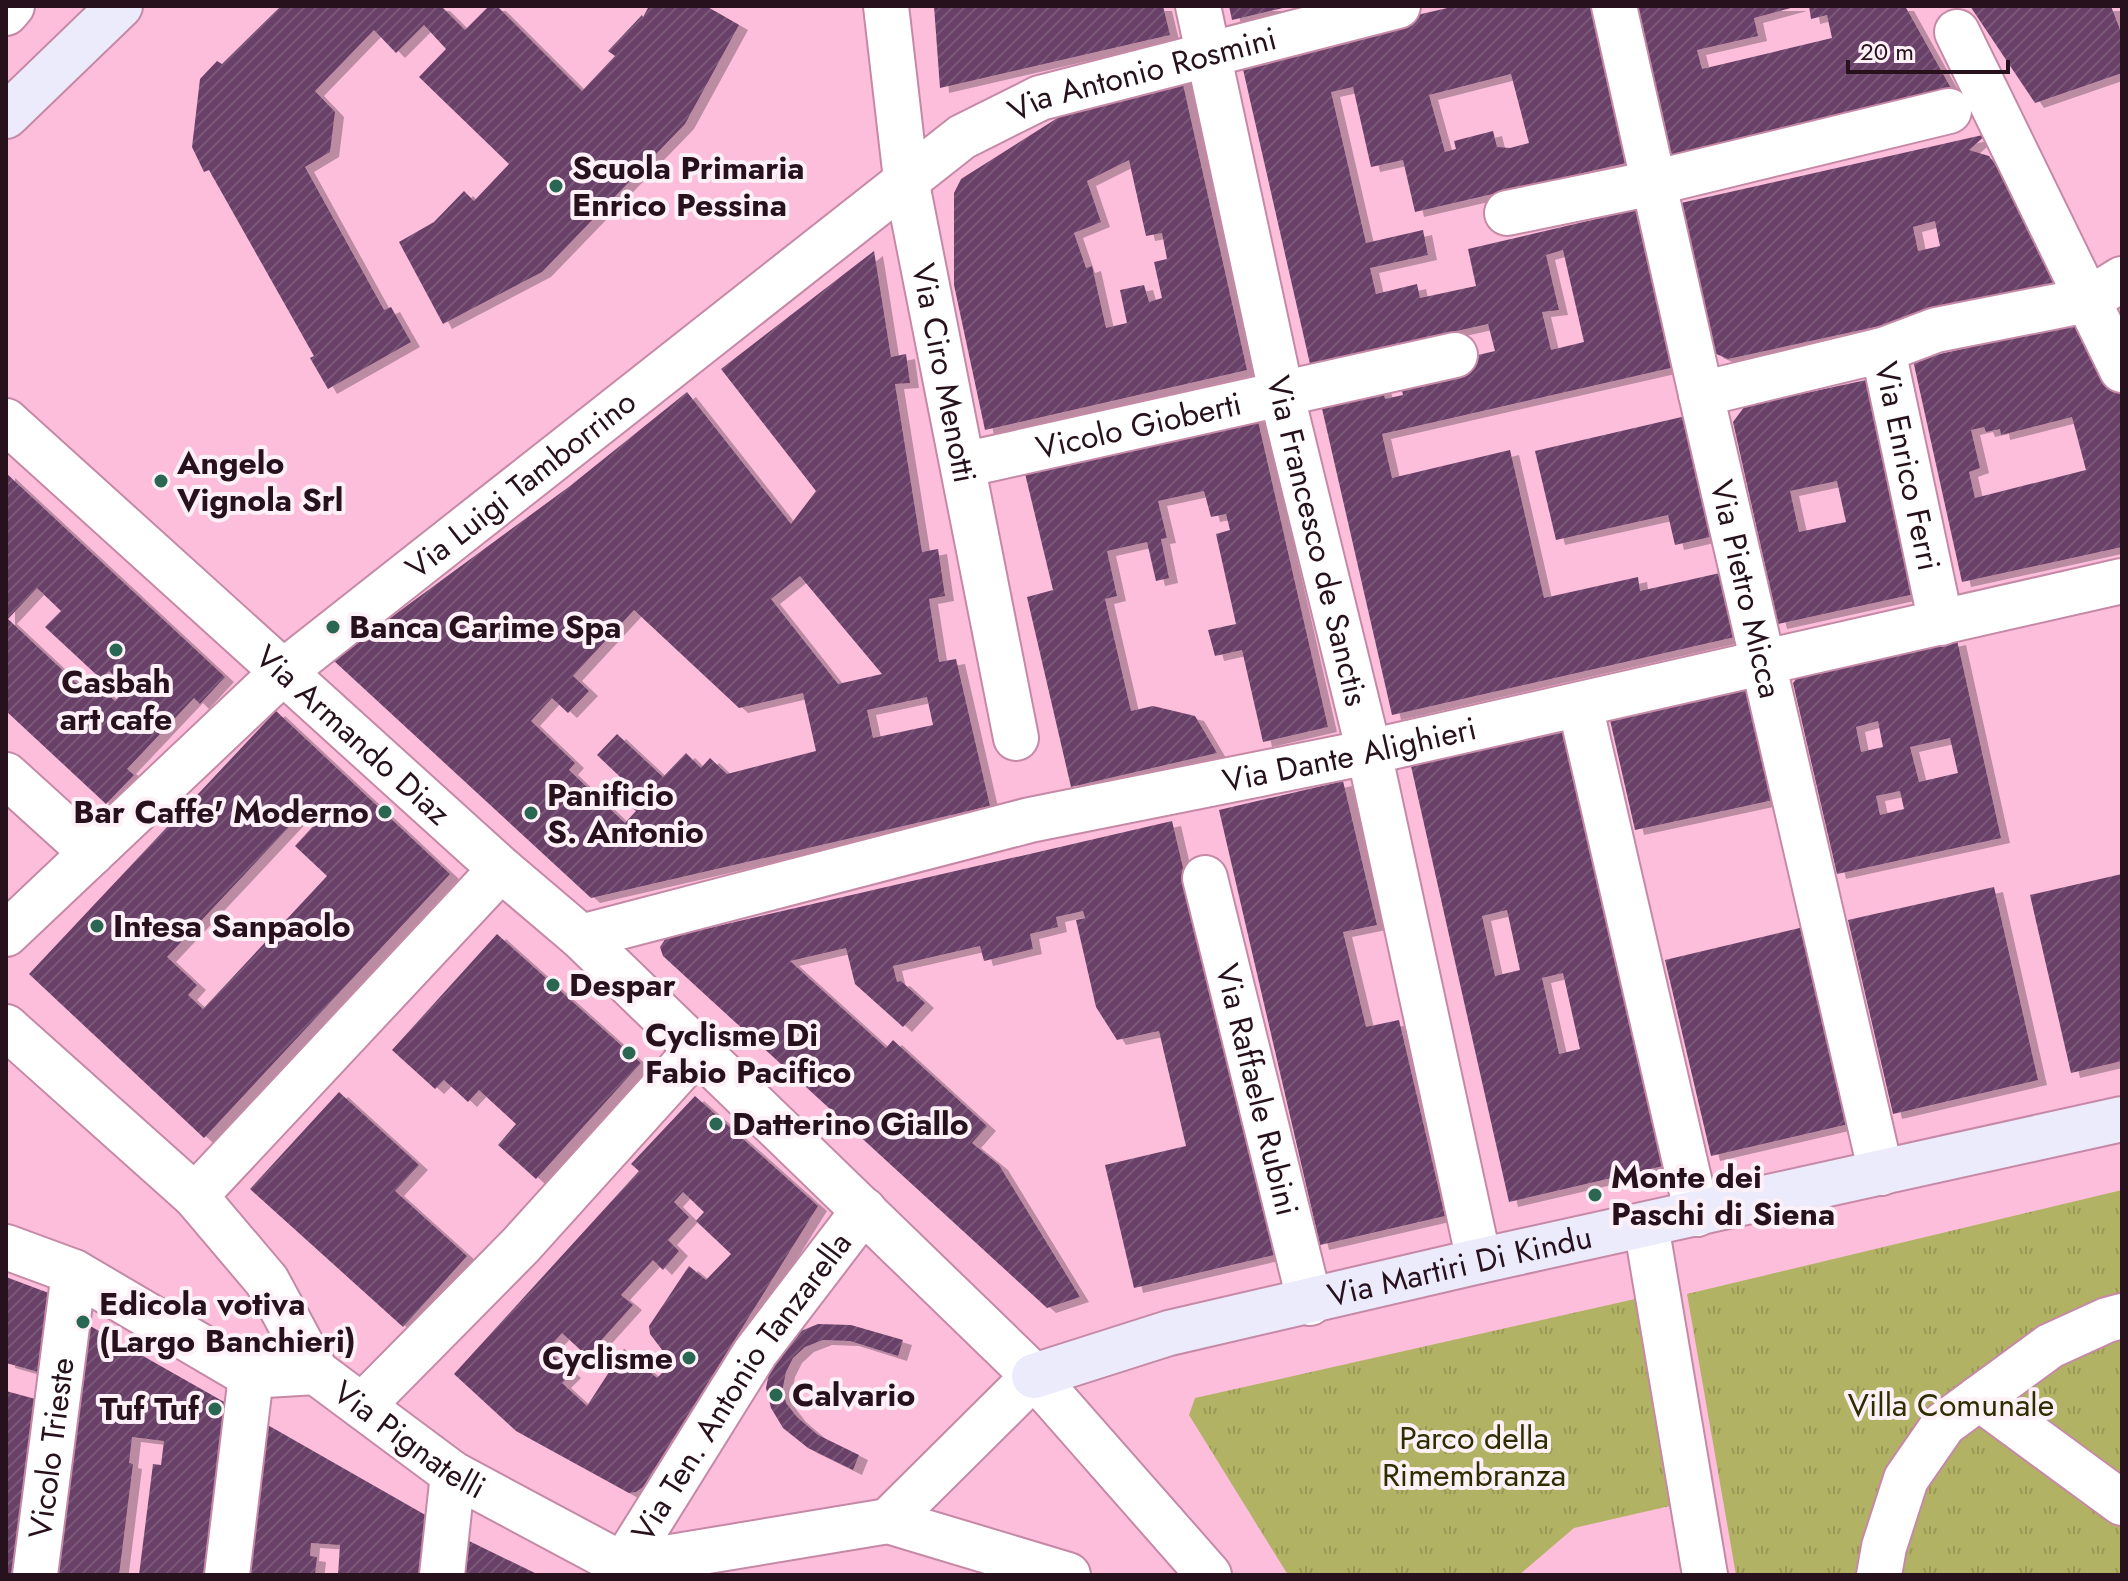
<svg xmlns="http://www.w3.org/2000/svg" width="2128" height="1581" font-family="Jost,sans-serif">
	<style>
		.park { fill: url(#park-tufts) }
		.building { fill: url(#building-hatch); fill-rule: evenodd; filter: url(#shadow) }
		.lines { fill: none; stroke-linecap: round; stroke-linejoin: round }
		.street-casing { stroke: #c589a6; stroke-width: 48 }
		.secondary-casing { stroke: #c589a6; stroke-width: 48 }
		.street { stroke: #fff; stroke-width: 44 }
		.secondary { stroke: #ecebfc; stroke-width: 44 }
		.poi-dot { fill: #2a6753; stroke: #fdf0f6; stroke-width: 3 }
		.labels { text-anchor: middle; dominant-baseline: central; stroke-width: 8; stroke-linejoin: round; paint-order: stroke }
		.street-label { font-size: 32px; fill: #27111c; stroke: #fdf0f6 }
		.poi-label { font-size: 32px; font-weight: bold; fill: #27111c; stroke: #fdf0f6; text-anchor: start }
		.park-label { font-size: 32px; fill: #2e2d00; stroke: #fdf0f6 }
	</style>
	<defs>
		<pattern id="park-tufts" width="24" height="20" patternUnits="userSpaceOnUse" patternTransform="scale(2)"><rect width="24" height="20" fill="#b2b265"/><path d="M3 7l-1-3M5 7V3M7 7l1-3M15 17l-1-3M17 17v-4M19 17l1-3" fill="none" stroke="#999857"/></pattern>
		<pattern id="building-hatch" width="6" height="6" patternUnits="userSpaceOnUse" patternTransform="scale(2)"><rect width="6" height="6" fill="#694067"/><path d="M-1 1l2-2M0 6l6-6M5 7l2-2" fill="none" stroke="#7a5878"/></pattern>
		<filter id="shadow"><feDropShadow dx="9" dy="5" stdDeviation="0" flood-color="#0004"/></filter>
	</defs>
	<rect width="100%" height="100%" fill="#fdbedc"/>
	<path class="park" d="M 2122,1190 L 2122,1575 L 1736,1575 L 1687,1294 Z
		M 1635,1299 L 1670,1506 L 1574,1528 L 1519,1575 L 1288,1575 L 1189,1415 L 1195,1398 Z"/>
	<path class="building" d="M 281,6 L 441,6 L 465,30 L 489,6 L 497,6 L 582,91 L 615,56 L 608,51 L 642,15 L 643,17 L 649,6 L 706,6 L 739,25 L 685,124 L 542,272 L 443,324 L 399,242 L 434,222 L 464,191 L 474,201 L 509,164 L 419,77 L 446,49 L 424,25 L 396,53 L 374,30 L 315,91 L 335,112 L 330,152 L 305,167 L 384,310 L 391,307 L 411,342 L 328,389 L 310,358 L 314,356 L 209,170 L 204,172 L 192,147 L 200,79 L 217,61 L 222,64 Z
		M 934,6 L 1163,6 L 1170,35 L 940,88 Z
		M 1229,6 L 1287,6 L 1287,7 L 1232,20 Z
		M 1456,6 L 1590,6 L 1626,163 L 1415,212 L 1403,160 L 1371,167 L 1353,87 L 1331,92 L 1366,243 L 1423,230 L 1428,255 L 1370,268 L 1376,294 L 1417,284 L 1420,298 L 1476,286 L 1468,249 L 1639,209 L 1675,367 L 1382,434 L 1392,478 L 1510,450 L 1544,598 L 1638,577 L 1640,591 L 1720,573 L 1735,637 L 1392,715 L 1318,391 L 1380,378 L 1385,399 L 1403,395 L 1398,374 L 1495,351 L 1488,324 L 1310,364 L 1240,56 ZM 1511,74 L 1529,143 L 1510,148 L 1497,147 L 1493,131 L 1454,141 L 1456,149 L 1445,152 L 1429,95 ZM 1563,250 L 1584,342 L 1551,350 L 1542,312 L 1559,310 L 1546,255 Z
		M 1636,6 L 1798,6 L 1754,18 L 1758,36 L 1697,50 L 1702,69 L 1832,38 L 1827,15 L 1811,19 L 1809,6 L 1905,6 L 1952,90 L 1672,157 Z
		M 1970,6 L 2111,6 L 2122,35 L 2122,73 L 2035,103 Z
		M 1180,71 L 1247,370 L 985,430 L 954,285 L 954,193 L 961,179 L 1105,88 ZM 1129,160 L 1146,236 L 1162,233 L 1167,259 L 1154,262 L 1162,298 L 1149,302 L 1144,285 L 1120,290 L 1127,323 L 1106,328 L 1092,266 L 1086,268 L 1074,233 L 1101,222 L 1087,181 Z
		M 1987,134 L 1969,150 L 1989,156 L 1997,167 L 2063,286 L 1728,359 L 1714,353 L 1681,203 ZM 1935,221 L 1940,246 L 1918,251 L 1913,227 Z
		M 874,251 L 891,357 L 906,354 L 910,383 L 895,384 L 922,552 L 938,549 L 945,596 L 929,599 L 939,662 L 956,659 L 990,806 L 591,898 L 333,660 L 570,486 L 687,392 L 791,524 L 816,491 L 721,369 ZM 800,576 L 882,674 L 838,684 L 771,599 ZM 634,610 L 739,708 L 803,693 L 816,751 L 727,774 L 710,758 L 701,768 L 686,753 L 663,777 L 617,734 L 597,755 L 636,792 L 627,803 L 636,811 L 625,823 L 569,770 L 575,763 L 531,721 L 552,698 L 568,713 L 589,691 L 573,676 ZM 927,697 L 933,725 L 873,738 L 867,710 Z
		M 2091,320 L 2122,380 L 2122,547 L 1962,582 L 1913,360 ZM 2072,417 L 2086,470 L 1975,498 L 1969,472 L 1980,468 L 1971,430 L 1984,427 L 1986,432 L 2000,429 L 2001,435 Z
		M 1871,379 L 1919,593 L 1778,624 L 1733,422 L 1745,406 ZM 1837,481 L 1846,522 L 1799,532 L 1790,491 Z
		M 1255,408 L 1328,727 L 1263,742 L 1242,650 L 1215,656 L 1208,630 L 1236,624 L 1216,534 L 1230,530 L 1226,514 L 1211,517 L 1204,491 L 1158,501 L 1167,538 L 1161,539 L 1169,578 L 1156,581 L 1147,542 L 1107,551 L 1117,596 L 1105,599 L 1131,711 L 1153,706 L 1195,716 L 1217,753 L 1071,787 L 1027,597 L 1053,590 L 1022,461 Z
		M 1686,416 L 1714,536 L 1675,545 L 1668,515 L 1556,540 L 1535,451 Z
		M 6,473 L 225,677 L 200,704 L 194,698 L 127,769 L 134,775 L 106,804 L 6,711 ZM 37,588 L 61,611 L 45,627 L 101,679 L 109,671 L 127,688 L 115,701 L 98,685 L 89,695 L 8,619 Z
		M 1957,640 L 2001,838 L 1837,874 L 1793,683 L 1798,677 ZM 1878,721 L 1883,747 L 1861,752 L 1856,727 ZM 1950,738 L 1958,773 L 1919,782 L 1910,747 ZM 1900,791 L 1904,809 L 1880,815 L 1876,796 Z
		M 1752,687 L 1778,799 L 1635,830 L 1610,720 Z
		M 276,711 L 450,874 L 204,1138 L 29,974 ZM 304,811 L 316,823 L 295,846 L 327,876 L 203,1009 L 188,995 L 197,985 L 167,957 Z
		M 1564,730 L 1663,1166 L 1509,1202 L 1411,766 ZM 1507,910 L 1520,970 L 1495,976 L 1482,916 ZM 1563,973 L 1580,1049 L 1559,1054 L 1542,978 Z
		M 1343,781 L 1377,925 L 1343,932 L 1366,1027 L 1399,1020 L 1445,1216 L 1320,1245 L 1219,810 Z
		M 1172,821 L 1274,1255 L 1134,1288 L 1105,1165 L 1186,1146 L 1159,1031 L 1117,1040 L 1096,1007 L 1076,920 L 1085,918 L 1083,911 L 1056,917 L 1058,927 L 1030,934 L 1033,949 L 984,961 L 980,946 L 893,966 L 897,982 L 901,981 L 925,1003 L 903,1027 L 855,984 L 846,948 L 790,961 L 886,1048 L 893,1040 L 987,1126 L 972,1143 L 999,1165 L 1080,1297 L 1047,1308 L 663,956 L 660,947 L 666,938 Z
		M 2122,874 L 2122,1061 L 2071,1073 L 2030,895 Z
		M 1994,887 L 2038,1080 L 1893,1114 L 1848,920 Z
		M 1808,926 L 1853,1123 L 1711,1156 L 1665,960 Z
		M 497,934 L 641,1063 L 536,1179 L 498,1145 L 516,1124 L 479,1090 L 468,1102 L 444,1080 L 435,1089 L 392,1050 Z
		M 339,1092 L 419,1165 L 395,1191 L 467,1256 L 403,1327 L 250,1189 Z
		M 695,1096 L 818,1206 L 643,1487 L 636,1492 L 629,1493 L 516,1431 L 454,1374 L 639,1171 L 631,1164 ZM 683,1192 L 704,1212 L 696,1221 L 731,1254 L 706,1280 L 689,1266 L 649,1326 L 650,1334 L 672,1363 L 657,1378 L 624,1349 L 587,1406 L 562,1383 L 572,1373 L 547,1350 L 562,1333 L 587,1356 L 633,1305 L 621,1295 L 653,1260 L 663,1270 L 679,1251 L 668,1240 L 689,1217 L 674,1202 Z
		M 6,1277 L 54,1295 L 42,1373 L 6,1363 Z
		M 83,1322 L 231,1406 L 210,1575 L 139,1575 L 153,1464 L 161,1465 L 164,1441 L 132,1437 L 129,1463 L 133,1464 L 119,1575 L 51,1575 Z
		M 818,1324 L 851,1325 L 903,1340 L 898,1356 L 850,1341 L 823,1340 L 805,1347 L 793,1358 L 786,1372 L 783,1387 L 786,1403 L 797,1417 L 818,1435 L 859,1455 L 853,1470 L 808,1448 L 783,1428 L 771,1408 L 766,1388 L 770,1367 L 796,1333 Z
		M 6,1391 L 39,1400 L 17,1575 L 6,1575 Z
		M 264,1423 L 434,1520 L 428,1575 L 338,1575 L 340,1545 L 311,1543 L 310,1556 L 317,1557 L 315,1575 L 245,1575 Z
		M 463,1538 L 539,1575 L 459,1575 Z"/>
	<g class="lines">
		<defs>
			<g id="street">
				<path id="s1" d="M 886,6 L 906,179 L 1016,738"/>
				<path id="s2" d="M 1198,6 L 1281,392 L 1369,752 L 1479,1261"/>
				<path id="s3" d="M 1614,6 L 1701,394 L 1881,1173"/>
				<path d="M 6,13 L 12,6"/>
				<path d="M 1957,32 L 2122,370"/>
				<path d="M 1507,213 L 1653,183 L 1949,111"/>
				<path d="M 1883,350 L 1936,330 L 2088,300 L 2122,279"/>
				<path id="s4" d="M 1701,394 L 1883,350 L 1941,623"/>
				<path id="s5" d="M 6,421 L 501,869 L 581,937 L 1034,1376 L 1209,1575"/>
				<path id="s6" d="M 963,465 L 1455,355"/>
				<path d="M 1580,705 L 1697,1214"/>
				<path d="M 6,775 L 92,853"/>
				<path id="s7" d="M 1205,878 L 1310,1303"/>
				<path id="s8" d="M 6,934 L 283,672 L 962,137 L 1040,98 L 1398,6"/>
				<path id="s9" d="M 581,937 L 1030,820 L 1369,752 L 2122,581"/>
				<path id="s10" d="M 6,1027 L 195,1196 L 267,1281 L 316,1372 L 453,1474 L 623,1565"/>
				<path d="M 195,1196 L 501,869"/>
				<path d="M 1646,1225 L 1705,1575"/>
				<path d="M 6,1247 L 74,1272 L 251,1376 L 316,1372"/>
				<path d="M 1979,1398 L 2122,1503"/>
				<path d="M 362,1406 L 521,1245 L 698,1049"/>
				<path d="M 888,1521 L 1034,1376"/>
				<path d="M 623,1565 L 888,1521 L 1068,1575"/>
				<path id="s11" d="M 623,1565 L 755,1353 L 864,1210"/>
				<path id="s12" d="M 35,1575 L 74,1272"/>
				<path d="M 227,1575 L 251,1376"/>
				<path d="M 442,1575 L 453,1474"/>
				<path d="M 1879,1575 L 1884,1547 L 1906,1479 L 1944,1424 L 2050,1346 L 2107,1320 L 2122,1316"/>
			</g>
			<g id="secondary">
				<path d="M 6,116 L 120,6"/>
				<path id="s13" d="M 1034,1376 L 1169,1333 L 1479,1261 L 2122,1119"/>
			</g>
		</defs>
		<use href="#street" class="street-casing"/>
		<use href="#secondary" class="secondary-casing"/>
		<use href="#street" class="street"/>
		<use href="#secondary" class="secondary"/>
	</g>
	<g class="poi-dot">
		<circle cx="556" cy="186" r="8"/>
		<circle cx="161" cy="481" r="8"/>
		<circle cx="333" cy="627" r="8"/>
		<circle cx="116" cy="650" r="8"/>
		<circle cx="385" cy="812" r="8"/>
		<circle cx="531" cy="813" r="8"/>
		<circle cx="97" cy="926" r="8"/>
		<circle cx="553" cy="985" r="8"/>
		<circle cx="629" cy="1053" r="8"/>
		<circle cx="716" cy="1124" r="8"/>
		<circle cx="1595" cy="1195" r="8"/>
		<circle cx="83" cy="1322" r="8"/>
		<circle cx="689" cy="1358" r="8"/>
		<circle cx="776" cy="1395" r="8"/>
		<circle cx="215" cy="1409" r="8"/>
	</g>
	<g class="labels">
		<g class="street-label">
			<text stroke="none"><textPath href="#s8" startOffset="1438">Via Antonio Rosmini</textPath></text>
			<text stroke="none"><textPath href="#s1" startOffset="372">Via Ciro Menotti</textPath></text>
			<text stroke="none"><textPath href="#s6" startOffset="180">Vicolo Gioberti</textPath></text>
			<text stroke="none"><textPath href="#s4" startOffset="306">Via Enrico Ferri</textPath></text>
			<text stroke="none"><textPath href="#s8" startOffset="684">Via Luigi Tamborrino</textPath></text>
			<text stroke="none"><textPath href="#s2" startOffset="548">Via Francesco de Sanctis</textPath></text>
			<text stroke="none"><textPath href="#s3" startOffset="598">Via Pietro Micca</textPath></text>
			<text stroke="none"><textPath href="#s5" startOffset="468">Via Armando Diaz</textPath></text>
			<text stroke="none"><textPath href="#s9" startOffset="790">Via Dante Alighieri</textPath></text>
			<text stroke="none"><textPath href="#s7" startOffset="218">Via Raffaele Rubini</textPath></text>
			<text stroke="none"><textPath href="#s13" startOffset="440">Via Martiri Di Kindu</textPath></text>
			<text stroke="none"><textPath href="#s11" startOffset="214">Via Ten. Antonio Tanzarella</textPath></text>
			<text stroke="none"><textPath href="#s10" startOffset="584">Via Pignatelli</textPath></text>
			<text stroke="none"><textPath href="#s12" startOffset="128">Vicolo Trieste</textPath></text>
		</g>
		<g class="poi-label">
			<text x="572" y="168">Scuola Primaria<tspan x="572" dy="37">Enrico Pessina</tspan></text>
			<text x="177" y="463">Angelo<tspan x="177" dy="37">Vignola Srl</tspan></text>
			<text x="349" y="627">Banca Carime Spa</text>
			<text x="116" y="682" text-anchor="middle">Casbah<tspan x="116" dy="37">art cafe</tspan></text>
			<text x="547" y="795">Panificio<tspan x="547" dy="37">S. Antonio</tspan></text>
			<text x="369" y="812" text-anchor="end">Bar Caffe' Moderno</text>
			<text x="113" y="926">Intesa Sanpaolo</text>
			<text x="569" y="985">Despar</text>
			<text x="645" y="1035">Cyclisme Di<tspan x="645" dy="37">Fabio Pacifico</tspan></text>
			<text x="732" y="1124">Datterino Giallo</text>
			<text x="1611" y="1177">Monte dei<tspan x="1611" dy="37">Paschi di Siena</tspan></text>
			<text x="99" y="1304">Edicola votiva<tspan x="99" dy="37">(Largo Banchieri)</tspan></text>
			<text x="673" y="1358" text-anchor="end">Cyclisme</text>
			<text x="792" y="1395">Calvario</text>
			<text x="199" y="1409" text-anchor="end">Tuf Tuf</text>
		</g>
		<g class="park-label">
			<text x="1951" y="1405">Villa Comunale</text>
			<text x="1474" y="1438">Parco della<tspan x="1474" dy="37">Rimembranza</tspan></text>
		</g>
	</g>
	<rect width="2128" height="1581" fill="none" stroke="#27111c" stroke-width="16"/>
	<path d="M1848 60v12h160v-12" fill="none" stroke="#27111c" stroke-width="4"/>
	<text x="1860" y="60" font-size="24" fill="#27111c" stroke="#fdf0f6" stroke-width="6" paint-order="stroke">20 m</text>
</svg>
